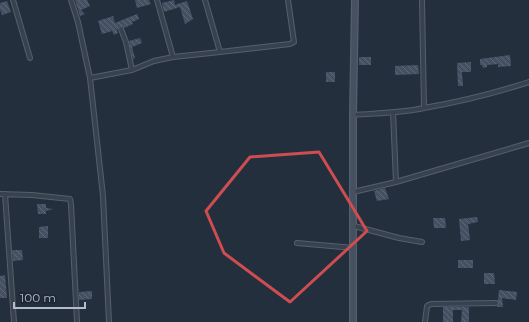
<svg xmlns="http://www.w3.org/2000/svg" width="529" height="322" font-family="Montserrat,sans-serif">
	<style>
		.building { fill: url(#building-back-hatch) }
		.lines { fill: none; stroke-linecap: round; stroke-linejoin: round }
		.street-casing { stroke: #565f6c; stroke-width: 6 }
		.secondary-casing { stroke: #565f6c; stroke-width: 8 }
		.street { stroke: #38414e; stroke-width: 4 }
		.secondary { stroke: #465061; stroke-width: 5.5 }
		.marked { fill: none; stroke: #ce4d50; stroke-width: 3; stroke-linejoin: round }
	</style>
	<defs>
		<pattern id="building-back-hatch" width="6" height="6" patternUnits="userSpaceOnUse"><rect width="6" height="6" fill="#455162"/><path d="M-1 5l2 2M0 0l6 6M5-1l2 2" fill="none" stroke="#5d6877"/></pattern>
	</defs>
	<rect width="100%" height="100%" fill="#242f3e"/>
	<path class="building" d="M 75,0 L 87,0 L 90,6 L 81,10 L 85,14 L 80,16 Z
		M 135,0 L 149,0 L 151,4 L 137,8 Z
		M 174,0 L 175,5 L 187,1 L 193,19 L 185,24 L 180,7 L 164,12 L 162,3 Z
		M 7,1 L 11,12 L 2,15 L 0,9 L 0,3 Z
		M 137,14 L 139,19 L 132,22 L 133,24 L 124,28 L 122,26 L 119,26 L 117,30 L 118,33 L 114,35 L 112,31 L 102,34 L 98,21 L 113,16 L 115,23 Z
		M 140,38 L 142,43 L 132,47 L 135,58 L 133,59 L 129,41 Z
		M 510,55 L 511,66 L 498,67 L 498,64 L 487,65 L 487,67 L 483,68 L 482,65 L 480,65 L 480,59 Z
		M 359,57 L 371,57 L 371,65 L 359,65 Z
		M 471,62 L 471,72 L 462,72 L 463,86 L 458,86 L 457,63 Z
		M 418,65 L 419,74 L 395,75 L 395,66 Z
		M 326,72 L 335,72 L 335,82 L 326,82 Z
		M 385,188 L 389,199 L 377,201 L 374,191 Z
		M 37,204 L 46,204 L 46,208 L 53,209 L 46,211 L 46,214 L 38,214 Z
		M 477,217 L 478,222 L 468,224 L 470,240 L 461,241 L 459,219 Z
		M 433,218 L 445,218 L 446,228 L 434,228 Z
		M 48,226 L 48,238 L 39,238 L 39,227 Z
		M 12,250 L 22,250 L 23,260 L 13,261 Z
		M 458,260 L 473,260 L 473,268 L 458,268 Z
		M 484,273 L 494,273 L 495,284 L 484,284 Z
		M 5,275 L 7,298 L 0,298 L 0,276 Z
		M 499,290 L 517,292 L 516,300 L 502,298 L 503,307 L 497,307 L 499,303 L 498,300 Z
		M 92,291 L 92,299 L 79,300 L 79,292 Z
		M 443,307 L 469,307 L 469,322 L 461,322 L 462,310 L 453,310 L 453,322 L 443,322 Z"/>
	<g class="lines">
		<defs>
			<path id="street" d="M 13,0 L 30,58
				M 71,0 L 78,22 L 90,78 L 103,196 L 109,322
				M 157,0 L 173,57 L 220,52
				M 205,0 L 220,52 L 290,44 L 294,42 L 288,0
				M 422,0 L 424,108
				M 132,70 L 154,61 L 173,57
				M 90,78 L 132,70 L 126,42 L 121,29
				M 393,112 L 396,182
				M 353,115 C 377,113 401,113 424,108 C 459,102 495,93 529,82
				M 353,192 L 396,182 L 529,143
				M 0,194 L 32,195 L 70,199 L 71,204 L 77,322
				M 5,194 L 14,322
				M 354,226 L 399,238 L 422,242
				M 297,243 L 354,248
				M 425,322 L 427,306 L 431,304 L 496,303"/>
			<path id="secondary" d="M 353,322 L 353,115 L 355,0"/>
		</defs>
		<use href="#street" class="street-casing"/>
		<use href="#secondary" class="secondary-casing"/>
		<use href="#street" class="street"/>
		<use href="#secondary" class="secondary"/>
	</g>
	<path class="marked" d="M 319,152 L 367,231 L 290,302 L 224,253 L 206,211 L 250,157 Z"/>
	<path d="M14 302v6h71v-6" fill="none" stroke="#b4bcc9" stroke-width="2"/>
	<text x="20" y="302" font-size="12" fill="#b4bcc9" stroke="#1d2633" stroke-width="3" paint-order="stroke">100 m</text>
</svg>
